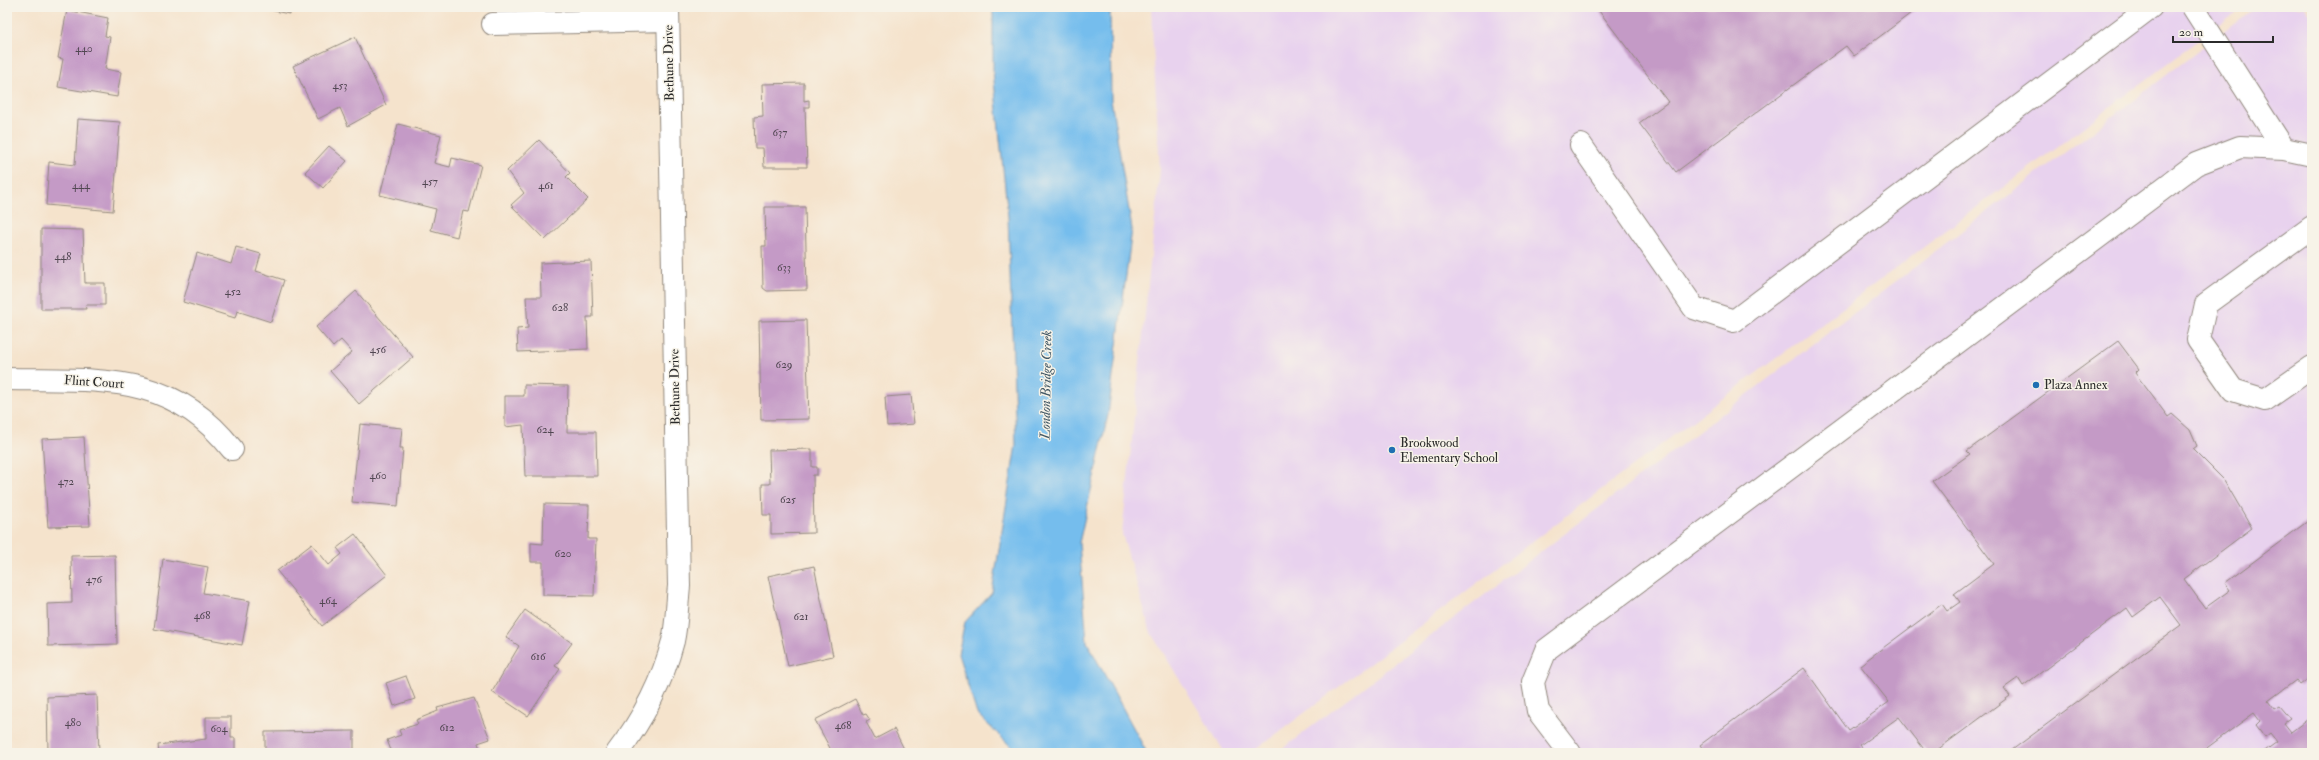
<svg xmlns="http://www.w3.org/2000/svg" width="2319" height="760" font-family="'IM FELL Double Pica',serif">
	<style>
		.built { fill: #e8d2ee }
		.water { fill: #75bded; stroke: #50748c }
		.building { fill: #c49ac6 }
		.lines { fill: none; stroke-linecap: round; stroke-linejoin: round }
		.minor-casing { stroke: #90877c; stroke-width: 24 }
		.minor { stroke: #fff; stroke-width: 22 }
		.poi-dot { fill: #1f6fb2; stroke: #f7f3e8; stroke-width: 1.5 }
		.labels { text-anchor: middle; dominant-baseline: central; stroke-width: 3; stroke-linejoin: round; paint-order: stroke }
		.number-label { font-size: 11px; fill: #514752 }
		.street-label { font-size: 13px; fill: #2b2b2b; stroke: #f7f3e8 }
		.poi-label { font-size: 13px; fill: #2b2b2b; stroke: #f7f3e8; text-anchor: start }
		.water-label { font-size: 14px; font-style: italic; fill: #415765; stroke: #f7f3e8 }
	</style>
	<rect width="100%" height="100%" fill="#f7f3e8"/>
	<filter id="ink" filterUnits="userSpaceOnUse"><feTurbulence type="fractalNoise" baseFrequency=".025" numOctaves="2"/><feDisplacementMap in="SourceGraphic" scale="8" xChannelSelector="R" yChannelSelector="G"/><feConvolveMatrix kernelMatrix="1 2 1 2 8 2 1 2 1" color-interpolation-filters="sRGB"/></filter>
	<filter id="wash" filterUnits="userSpaceOnUse"><feTurbulence type="fractalNoise" baseFrequency=".012" numOctaves="4" result="noise"/><feDisplacementMap in="SourceGraphic" scale="16" xChannelSelector="R" yChannelSelector="G"/><feGaussianBlur stdDeviation="0.9" result="paint"/><feColorMatrix in="noise" values="0 0 0 0 0 0 0 0 0 0 0 0 0 0 0 0 0 1.4 0 .05"/><feComposite in="paint" operator="in"/></filter>
	<g filter="url(#wash)">
		<rect width="100%" height="100%" fill="#f5e3cc"/>
		<path class="built" d="M 1151,7 L 2243,7 L 1251,753 L 1225,753 L 1151,633 L 1122,534 L 1160,170 Z
			M 2256,7 L 2305,7 L 2312,16 L 2312,753 L 1277,753 Z"/>
		<path class="water" d="M 993,7 L 1110,7 L 1111,100 L 1132,229 L 1108,415 L 1079,543 L 1087,642 L 1147,753 L 1018,753 L 977,714 L 958,654 L 965,622 L 992,593 L 1016,445 L 1008,217 L 993,71 Z"/>
		<g id="blocks">
			<path class="building" d="M 256,7 L 291,7 L 289,14 Z
				M 1596,7 L 1919,7 L 1854,56 L 1846,46 L 1676,172 L 1639,123 L 1668,102 Z
				M 67,10 L 108,18 L 105,36 L 110,37 L 105,69 L 121,72 L 117,97 L 58,87 L 63,59 L 58,58 Z
				M 355,37 L 386,105 L 348,126 L 340,108 L 318,119 L 293,66 Z
				M 804,83 L 804,101 L 809,100 L 809,107 L 805,107 L 807,167 L 764,167 L 763,148 L 755,148 L 754,117 L 763,116 L 762,84 Z
				M 78,119 L 120,122 L 113,211 L 46,205 L 49,162 L 75,165 Z
				M 398,124 L 441,135 L 434,163 L 450,167 L 452,158 L 481,165 L 469,212 L 463,211 L 457,237 L 431,230 L 436,209 L 380,195 Z
				M 539,140 L 570,173 L 566,177 L 588,199 L 545,240 L 511,205 L 524,193 L 507,171 Z
				M 329,146 L 347,161 L 323,188 L 305,172 Z
				M 765,207 L 805,207 L 807,290 L 767,291 L 763,288 L 762,246 L 766,246 Z
				M 41,229 L 83,230 L 85,283 L 105,283 L 105,305 L 85,305 L 86,309 L 41,309 Z
				M 236,247 L 261,254 L 256,271 L 284,280 L 271,322 L 237,311 L 235,318 L 183,302 L 197,253 L 231,264 Z
				M 591,261 L 593,317 L 587,317 L 588,349 L 518,352 L 517,329 L 528,328 L 526,297 L 541,297 L 540,263 Z
				M 356,291 L 413,357 L 359,404 L 330,371 L 352,352 L 341,340 L 333,347 L 316,327 Z
				M 806,320 L 809,419 L 761,420 L 759,321 Z
				M 2118,341 L 2139,369 L 2135,373 L 2168,417 L 2172,414 L 2190,430 L 2197,446 L 2193,449 L 2224,480 L 2252,528 L 2184,579 L 2205,608 L 2230,590 L 2225,583 L 2312,518 L 2312,676 L 2300,685 L 2296,680 L 2268,701 L 2274,709 L 2279,706 L 2290,719 L 2284,723 L 2291,732 L 2312,716 L 2312,753 L 2262,753 L 2277,742 L 2270,733 L 2265,737 L 2256,725 L 2260,721 L 2254,713 L 2200,753 L 2008,753 L 2181,625 L 2160,597 L 2133,617 L 2127,608 L 2023,686 L 2018,678 L 2004,688 L 2010,696 L 1933,753 L 1927,753 L 1899,717 L 1860,745 L 1866,753 L 1706,753 L 1700,745 L 1804,668 L 1849,731 L 1889,702 L 1860,665 L 1942,604 L 1947,611 L 1960,602 L 1954,594 L 1994,564 L 1932,481 L 1970,454 L 1967,451 Z
				M 524,385 L 568,386 L 567,432 L 596,432 L 597,476 L 525,476 L 523,425 L 505,427 L 505,396 L 524,396 Z
				M 911,395 L 914,424 L 887,426 L 885,397 Z
				M 360,424 L 402,428 L 400,448 L 403,448 L 398,506 L 352,502 Z
				M 84,437 L 90,526 L 48,527 L 42,439 Z
				M 812,449 L 812,467 L 817,467 L 817,475 L 813,475 L 814,533 L 771,534 L 771,515 L 763,515 L 762,484 L 770,484 L 769,450 Z
				M 544,504 L 589,505 L 588,539 L 596,539 L 594,596 L 543,595 L 543,562 L 531,562 L 531,543 L 543,544 Z
				M 355,534 L 387,575 L 322,626 L 277,571 L 312,544 L 329,565 L 342,554 L 337,548 Z
				M 115,555 L 117,644 L 48,646 L 47,604 L 72,603 L 71,556 Z
				M 163,559 L 208,567 L 203,593 L 250,601 L 242,645 L 154,629 Z
				M 814,566 L 833,656 L 788,666 L 768,576 Z
				M 525,610 L 572,643 L 555,666 L 560,669 L 528,716 L 492,692 L 519,646 L 506,637 Z
				M 406,676 L 415,699 L 394,706 L 386,683 Z
				M 97,695 L 99,753 L 48,753 L 47,697 Z
				M 474,698 L 490,739 L 478,743 L 480,749 L 467,753 L 392,753 L 387,740 L 401,735 L 399,730 L 418,724 L 416,720 L 438,711 L 437,708 Z
				M 855,699 L 863,715 L 866,714 L 870,720 L 866,722 L 875,739 L 894,729 L 905,751 L 901,753 L 824,753 L 831,750 L 815,720 Z
				M 206,717 L 231,717 L 231,738 L 235,738 L 235,753 L 159,753 L 158,745 L 206,739 Z
				M 354,731 L 354,753 L 265,753 L 265,732 Z"/>
		</g>
	</g>
	<g filter="url(#ink)">
		<use href="#blocks" fill-opacity="0" stroke="#90877c" stroke-width="1"/>
		<g class="lines">
			<defs>
				<path id="minor" d="M 493,24 L 668,20
					M 1581,145 L 1694,308 L 1734,321 L 2151,7
					M 2284,149 L 2312,155
					M 2312,227 L 2206,304 L 2198,340 L 2233,390 L 2265,400 L 2312,367
					M 7,379 C 96,381 170,370 232,449
					M 617,753 C 643,719 662,683 673,641 C 677,623 677,604 679,586 L 668,7
					M 1570,753 L 1538,711 L 1533,682 L 1546,650 L 2196,164 L 2240,147 L 2284,149 L 2193,7"/>
			</defs>
			<use href="#minor" class="minor-casing"/>
			<use href="#minor" class="minor"/>
		</g>
	</g>
	<g class="poi-dot">
		<circle cx="2036" cy="385" r="4"/>
		<circle cx="1392" cy="450" r="4"/>
	</g>
	<g class="labels">
		<g class="number-label">
			<text x="84" y="48">440</text>
			<text x="340" y="85">453</text>
			<text x="780" y="132">637</text>
			<text x="430" y="181">457</text>
			<text x="81" y="185">444</text>
			<text x="546" y="185">461</text>
			<text x="63" y="256">448</text>
			<text x="784" y="267">633</text>
			<text x="233" y="291">452</text>
			<text x="560" y="307">628</text>
			<text x="378" y="349">456</text>
			<text x="784" y="364">629</text>
			<text x="545" y="429">624</text>
			<text x="378" y="475">460</text>
			<text x="66" y="481">472</text>
			<text x="788" y="499">625</text>
			<text x="563" y="553">620</text>
			<text x="94" y="579">476</text>
			<text x="328" y="600">464</text>
			<text x="202" y="615">468</text>
			<text x="801" y="616">621</text>
			<text x="538" y="656">616</text>
			<text x="73" y="722">480</text>
			<text x="843" y="725">468</text>
			<text x="447" y="727">612</text>
			<text x="219" y="728">604</text>
		</g>
		<g class="street-label">
			<text transform="translate(669 63) rotate(-91)">Bethune Drive</text>
			<text transform="translate(94 382) rotate(4)">Flint Court</text>
			<text transform="translate(675 387) rotate(-91)">Bethune Drive</text>
		</g>
		<g class="poi-label">
			<text x="2044" y="385">Plaza Annex</text>
			<text x="1400" y="443">Brookwood<tspan x="1400" dy="15">Elementary School</tspan></text>
		</g>
		<g class="water-label">
			<text transform="translate(1046 385) rotate(-89)">London Bridge Creek</text>
		</g>
	</g>
	<rect width="2319" height="760" fill="none" stroke="#f7f3e8" stroke-width="24"/>
	<path d="M2173 36v6h100v-6" fill="none" stroke="#2b2b2b" stroke-width="2"/>
	<text x="2179" y="36" font-size="12" fill="#2b2b2b" stroke="#f7f3e8" stroke-width="3" paint-order="stroke">20 m</text>
</svg>
